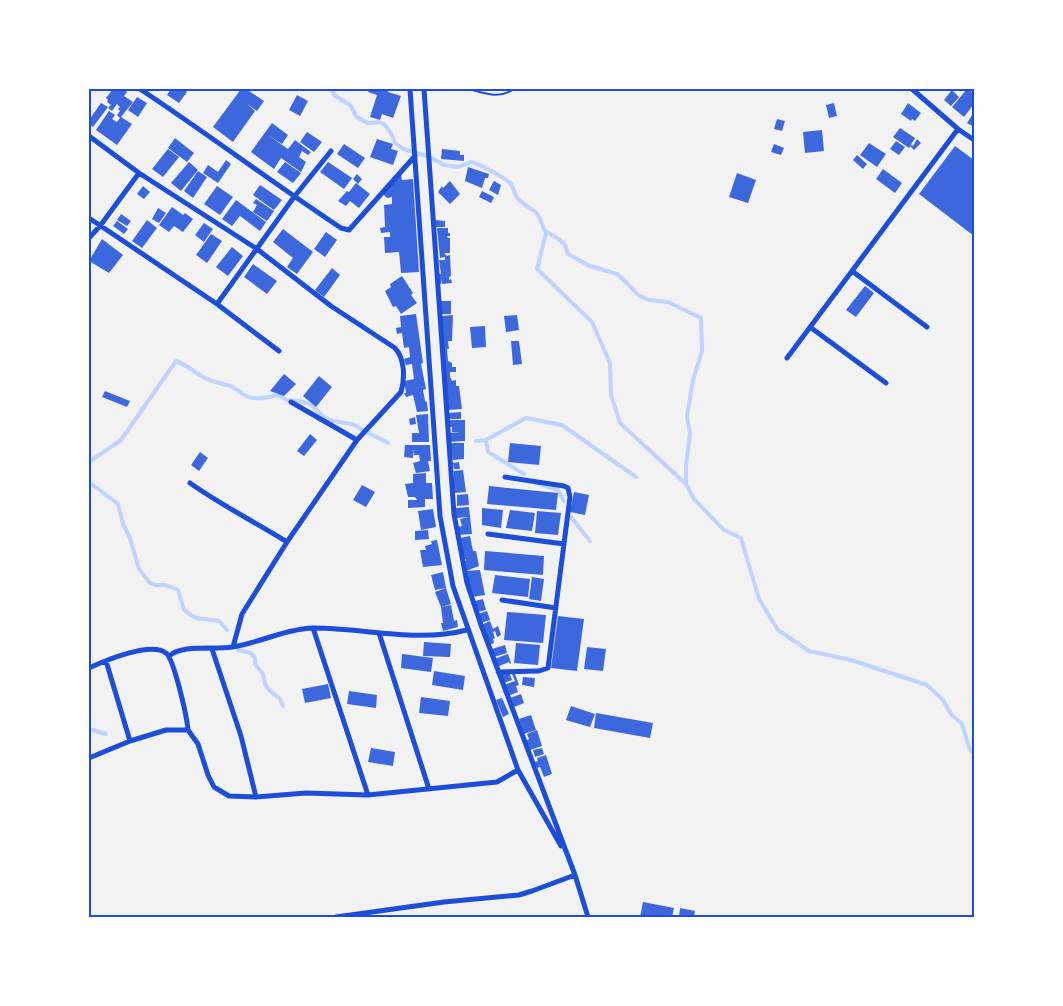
<svg xmlns="http://www.w3.org/2000/svg" width="1063" height="1006" font-family="'Varela Round',sans-serif">
	<style>
		.lines { fill: none; stroke-linecap: round; stroke-linejoin: round }
		.stream { stroke: #bfd3fe; stroke-width: 4 }
		.building { fill: #3d67dc }
		.path { stroke: #1d4ed8; stroke-width: 2 }
		.minor { stroke: #1d4ed8; stroke-width: 5 }
		.neatline { fill: none; stroke: #1d4ed8; stroke-width: 2 }
	</style>
	<rect width="100%" height="100%" fill="#f2f2f2"/>
	<g class="lines">
		<path class="stream" d="M 332,89 L 334,95 L 351,106 L 356,116 L 362,120 L 368,123 L 379,122 L 384,124 L 391,133 L 395,143 L 403,149 L 430,157 L 444,165 L 458,167 L 471,162 C 479,164 504,177 510,183 C 514,187 514,195 519,200 C 534,213 537,207 544,230 L 560,240 L 565,245 L 568,254 L 590,266 L 617,274 L 628,284 L 638,295 L 649,300 L 668,302 L 701,318 L 702,351 L 693,380 L 687,416 L 690,434 L 686,466 L 686,484 L 694,499 L 724,530 L 741,538 L 759,599 L 778,630 L 809,651 L 851,660 L 927,685 L 943,700 L 951,714 L 962,724 L 970,750 L 974,753
			M 546,233 L 537,269 L 592,322 L 610,363 L 611,395 L 620,423 L 686,484
			M 486,440 L 526,418 L 562,425 L 636,477
			M 476,441 L 486,440 L 488,452 L 524,474
			M 89,462 L 121,440 L 176,361 C 187,365 194,372 203,377 C 212,382 221,383 230,386 C 235,388 238,391 243,394 C 252,401 267,398 277,395 L 287,400 L 299,401 L 310,404 L 324,417 L 333,421 L 352,424 L 388,443
			M 89,482 L 118,504 L 123,524 L 130,538 L 139,569 L 150,583 L 156,585 L 166,585 L 178,590 L 184,610 L 188,613 L 196,618 L 219,621 L 227,630
			M 536,483 L 558,490 L 564,501
			M 571,517 L 590,541
			M 238,650 L 251,653 L 255,658 L 255,664 L 263,674 L 265,684 L 269,690 L 280,699 L 283,706
			M 89,729 L 106,734"/>
	</g>
	<path class="building" d="M 113,89 L 124,89 L 127,92 L 124,96 L 133,102 L 121,117 L 132,124 L 117,145 L 96,130 L 109,111 L 115,115 L 112,119 L 117,122 L 120,118 L 117,115 L 120,111 L 118,109 L 120,107 L 117,104 L 112,111 L 108,108 L 111,105 L 107,102 L 108,100 L 106,98 Z
		M 171,89 L 183,89 L 187,92 L 179,103 L 167,95 Z
		M 241,89 L 246,89 L 264,101 L 257,111 L 247,104 L 255,111 L 233,142 L 213,127 Z
		M 370,89 L 389,89 L 388,92 L 401,96 L 393,118 L 382,114 L 380,120 L 370,117 L 377,95 L 368,92 Z
		M 967,89 L 974,93 L 974,104 L 964,117 L 952,107 Z
		M 952,90 L 959,97 L 951,106 L 944,100 Z
		M 297,95 L 308,101 L 300,116 L 289,110 Z
		M 137,97 L 147,103 L 138,117 L 128,110 Z
		M 101,103 L 108,107 L 93,127 L 89,124 L 89,120 Z
		M 834,103 L 837,116 L 829,118 L 826,105 Z
		M 908,103 L 921,113 L 915,121 L 912,119 L 911,121 L 901,114 Z
		M 972,115 L 974,116 L 974,127 L 967,123 Z
		M 777,119 L 785,121 L 782,131 L 774,129 Z
		M 272,123 L 288,135 L 282,144 L 268,135 L 288,149 L 295,140 L 311,152 L 308,155 L 302,151 L 299,157 L 306,162 L 301,172 L 281,158 L 274,169 L 251,152 Z
		M 900,128 L 915,138 L 909,148 L 893,137 Z
		M 822,130 L 824,151 L 805,153 L 803,132 Z
		M 307,132 L 322,142 L 314,152 L 300,142 Z
		M 175,138 L 194,153 L 187,162 L 168,148 Z
		M 377,139 L 393,144 L 391,149 L 398,151 L 393,165 L 370,157 Z
		M 917,139 L 921,143 L 914,150 L 910,146 L 912,145 L 913,146 Z
		M 896,141 L 905,147 L 899,155 L 890,149 Z
		M 869,143 L 886,154 L 877,167 L 860,155 Z
		M 344,144 L 365,158 L 358,168 L 337,154 Z
		M 774,144 L 784,148 L 781,155 L 771,152 Z
		M 955,146 L 974,160 L 974,236 L 919,194 Z
		M 168,149 L 179,157 L 163,177 L 152,169 Z
		M 442,149 L 460,151 L 460,155 L 464,155 L 464,161 L 441,159 Z
		M 857,155 L 867,164 L 863,169 L 853,160 Z
		M 226,160 L 231,164 L 218,183 L 203,173 L 208,165 L 218,172 Z
		M 189,162 L 198,170 L 181,191 L 171,183 Z
		M 285,162 L 301,173 L 293,183 L 277,172 Z
		M 328,162 L 352,178 L 344,189 L 320,172 Z
		M 468,167 L 489,174 L 488,178 L 485,178 L 482,188 L 465,181 Z
		M 883,169 L 902,183 L 895,193 L 876,179 Z
		M 198,171 L 207,177 L 193,198 L 184,191 Z
		M 737,173 L 756,180 L 748,203 L 729,197 Z
		M 357,174 L 362,179 L 358,184 L 353,179 Z
		M 401,174 L 402,180 L 413,179 L 419,272 L 401,273 L 399,252 L 385,253 L 384,237 L 390,237 L 390,232 L 381,233 L 380,228 L 385,227 L 384,205 L 392,204 L 392,197 L 387,198 L 383,194 Z
		M 450,181 L 460,194 L 450,204 L 438,192 L 442,186 L 443,188 Z
		M 494,181 L 501,185 L 498,195 L 489,190 Z
		M 356,183 L 370,194 L 359,208 L 350,201 L 346,206 L 338,201 L 347,191 L 349,192 Z
		M 260,185 L 282,200 L 274,210 L 253,195 Z
		M 143,186 L 150,192 L 144,199 L 137,194 Z
		M 217,186 L 233,197 L 220,215 L 204,204 Z
		M 482,191 L 494,197 L 491,203 L 479,197 Z
		M 256,199 L 274,211 L 267,221 L 253,212 L 257,205 L 253,203 Z
		M 236,200 L 266,222 L 260,231 L 240,216 L 232,226 L 222,219 Z
		M 172,207 L 183,215 L 185,213 L 193,219 L 183,232 L 174,226 L 169,232 L 159,225 Z
		M 158,208 L 166,213 L 159,223 L 152,219 Z
		M 121,214 L 131,221 L 127,226 L 117,220 Z
		M 147,220 L 157,228 L 142,248 L 132,241 Z
		M 435,220 L 445,221 L 445,227 L 435,227 Z
		M 117,221 L 128,229 L 124,234 L 113,226 Z
		M 204,223 L 213,229 L 204,242 L 195,235 Z
		M 437,228 L 448,228 L 448,233 L 450,233 L 450,236 L 447,236 L 448,238 L 450,238 L 450,253 L 444,253 L 447,256 L 450,255 L 451,276 L 449,277 L 449,280 L 451,279 L 452,283 L 442,284 L 441,279 L 441,284 L 439,284 L 439,274 L 441,274 L 439,260 L 445,260 L 445,257 L 440,258 Z
		M 283,229 L 313,252 L 297,274 L 287,267 L 293,258 L 273,242 Z
		M 326,232 L 337,240 L 325,257 L 314,249 Z
		M 211,234 L 222,241 L 207,263 L 196,255 Z
		M 102,239 L 123,255 L 109,273 L 89,261 Z
		M 232,247 L 243,256 L 228,276 L 216,267 Z
		M 253,264 L 277,281 L 267,294 L 244,277 Z
		M 332,268 L 340,275 L 324,297 L 315,290 Z
		M 402,276 L 413,293 L 408,298 L 411,295 L 417,303 L 401,314 L 396,306 L 393,307 L 385,291 L 391,287 L 390,284 Z
		M 865,286 L 874,293 L 856,317 L 846,310 Z
		M 440,301 L 451,301 L 451,314 L 441,314 Z
		M 416,314 L 423,363 L 421,364 L 426,389 L 423,390 L 425,401 L 427,402 L 428,411 L 417,412 L 413,395 L 406,397 L 404,393 L 406,393 L 404,381 L 414,379 L 412,364 L 406,365 L 404,359 L 410,357 L 409,347 L 404,348 L 402,333 L 397,334 L 396,328 L 401,327 L 400,316 Z
		M 453,315 L 452,341 L 448,341 L 449,349 L 447,349 L 448,361 L 452,363 L 452,367 L 456,367 L 456,372 L 450,372 L 450,376 L 452,381 L 456,380 L 456,386 L 459,386 L 462,409 L 447,410 L 441,316 Z
		M 517,315 L 519,330 L 506,332 L 504,316 Z
		M 485,326 L 486,347 L 472,348 L 470,327 Z
		M 511,341 L 519,341 L 522,364 L 513,365 Z
		M 284,374 L 296,384 L 284,396 L 270,391 Z
		M 319,376 L 332,387 L 316,407 L 303,396 Z
		M 105,391 L 130,401 L 127,407 L 102,397 Z
		M 461,412 L 461,419 L 448,419 L 448,413 Z
		M 428,414 L 429,442 L 412,442 L 412,433 L 419,433 L 416,415 Z
		M 415,417 L 416,424 L 410,425 L 409,419 Z
		M 449,420 L 465,420 L 465,441 L 450,442 L 449,433 L 460,432 L 452,432 L 452,427 L 449,427 Z
		M 310,434 L 317,440 L 304,456 L 297,451 Z
		M 450,443 L 464,443 L 464,459 L 453,460 Z
		M 510,443 L 541,446 L 539,465 L 508,462 Z
		M 405,445 L 430,445 L 431,461 L 428,461 L 430,471 L 416,473 L 413,463 L 420,461 L 419,455 L 414,455 L 414,449 L 413,458 L 404,457 Z
		M 200,452 L 208,458 L 199,471 L 191,465 Z
		M 459,462 L 460,469 L 454,469 L 453,463 Z
		M 463,470 L 466,492 L 454,493 L 454,471 Z
		M 426,473 L 426,483 L 432,483 L 433,499 L 425,499 L 425,507 L 408,508 L 408,500 L 417,500 L 415,497 L 408,497 L 405,484 L 413,483 L 413,474 Z
		M 362,485 L 375,492 L 366,507 L 353,500 Z
		M 489,486 L 558,493 L 556,510 L 487,504 Z
		M 574,492 L 589,495 L 585,515 L 570,512 Z
		M 468,494 L 469,505 L 457,506 L 457,495 Z
		M 469,507 L 472,534 L 459,535 L 457,527 L 462,526 L 460,519 L 469,517 L 456,518 L 455,508 Z
		M 482,508 L 503,510 L 501,528 L 482,525 Z
		M 433,509 L 436,527 L 421,530 L 418,511 Z
		M 510,510 L 535,513 L 532,531 L 506,528 Z
		M 537,511 L 561,513 L 558,535 L 535,533 Z
		M 428,530 L 429,539 L 415,540 L 415,531 Z
		M 470,536 L 473,551 L 476,551 L 479,566 L 466,571 L 464,561 L 466,561 L 466,559 L 463,559 L 459,538 Z
		M 437,540 L 442,565 L 423,567 L 420,550 L 426,550 L 425,546 L 432,544 L 431,541 Z
		M 485,551 L 544,556 L 543,575 L 484,570 Z
		M 480,570 L 485,595 L 472,597 L 466,571 Z
		M 443,572 L 446,588 L 435,590 L 431,575 Z
		M 495,575 L 530,579 L 528,597 L 492,593 Z
		M 532,577 L 544,579 L 541,601 L 529,599 Z
		M 446,588 L 451,604 L 441,607 L 451,605 L 454,621 L 457,620 L 458,627 L 443,631 L 441,623 L 443,623 L 441,607 L 435,592 Z
		M 483,599 L 486,610 L 478,612 L 475,601 Z
		M 487,611 L 490,620 L 481,623 L 478,614 Z
		M 507,612 L 546,615 L 543,643 L 504,640 Z
		M 558,616 L 584,619 L 577,671 L 551,668 Z
		M 490,621 L 493,629 L 498,626 L 501,635 L 497,637 L 495,631 L 493,632 L 495,638 L 493,639 L 494,643 L 489,645 L 481,625 Z
		M 424,642 L 451,644 L 450,657 L 423,656 Z
		M 516,643 L 540,645 L 538,665 L 514,663 Z
		M 505,645 L 507,653 L 494,657 L 492,649 Z
		M 587,647 L 606,649 L 603,671 L 584,669 Z
		M 402,654 L 433,658 L 431,672 L 401,668 Z
		M 508,654 L 511,663 L 510,664 L 509,662 L 497,667 L 494,659 Z
		M 434,671 L 465,676 L 463,690 L 432,685 Z
		M 514,671 L 519,685 L 516,686 L 518,692 L 508,696 L 504,685 L 515,681 L 511,672 Z
		M 501,672 L 509,672 L 512,680 L 504,683 Z
		M 523,677 L 535,678 L 534,687 L 522,685 Z
		M 328,684 L 331,698 L 305,703 L 302,689 Z
		M 349,691 L 377,695 L 376,708 L 347,704 Z
		M 521,694 L 524,703 L 514,707 L 510,698 Z
		M 421,697 L 450,701 L 448,716 L 419,713 Z
		M 502,698 L 509,714 L 503,717 L 496,700 Z
		M 571,706 L 595,714 L 590,727 L 566,720 Z
		M 596,713 L 653,723 L 650,738 L 594,728 Z
		M 531,715 L 536,730 L 524,734 L 519,719 Z
		M 537,730 L 542,746 L 530,750 L 526,741 L 529,739 L 527,734 Z
		M 371,748 L 395,752 L 393,766 L 368,762 Z
		M 542,748 L 544,754 L 535,757 L 533,750 Z
		M 546,755 L 552,774 L 544,777 L 540,767 L 537,768 L 535,762 L 538,761 L 537,758 Z
		M 643,902 L 674,908 L 672,917 L 640,917 Z
		M 680,908 L 695,911 L 694,917 L 679,917 Z"/>
	<g class="lines">
		<path class="path" d="M 469,89 C 486,94 499,99 514,89"/>
		<path class="minor" d="M 140,89 C 208,134 273,183 341,228 L 349,230 L 415,156
			M 410,89 L 440,516 L 453,586 L 518,770 L 561,846
			M 424,89 L 454,514 L 467,583 L 481,625 L 575,875 L 588,917
			M 912,89 L 958,129 L 974,140
			M 89,136 L 139,173 L 257,249 L 331,306 L 395,348 C 405,359 405,378 401,392 L 357,440 L 287,542 L 242,614 L 233,647
			M 89,218 L 217,304 L 279,351
			M 89,238 L 100,226 L 139,173
			M 852,271 L 927,327
			M 217,304 L 294,197 L 331,151
			M 810,327 L 886,383
			M 787,358 L 958,129
			M 291,402 L 357,440
			M 190,483 C 221,505 255,522 287,542
			M 488,534 L 564,544
			M 502,600 L 556,608
			M 313,628 L 368,795
			M 379,633 L 429,789
			M 212,649 L 241,736 L 256,797
			M 169,656 C 182,644 214,650 232,647 C 259,643 285,629 314,628 C 365,628 416,643 467,630
			M 106,661 L 130,741
			M 89,668 C 104,661 151,641 166,653 C 174,659 187,717 188,730
			M 498,672 L 539,671 L 548,668 L 570,497 L 568,488 L 564,486 L 505,477
			M 89,758 L 130,741 L 166,730 L 188,730 L 198,744 L 208,775 L 214,787 L 229,796 L 256,797 L 306,793 L 368,795 L 497,782 L 518,770
			M 336,917 L 444,902 L 519,895 L 532,891 L 575,875"/>
	</g>
	<rect width="1063" height="1006" fill="none" stroke="#ffffff" stroke-width="180"/>
	<rect x="90" y="90" width="883" height="826" class="neatline"/>
</svg>
